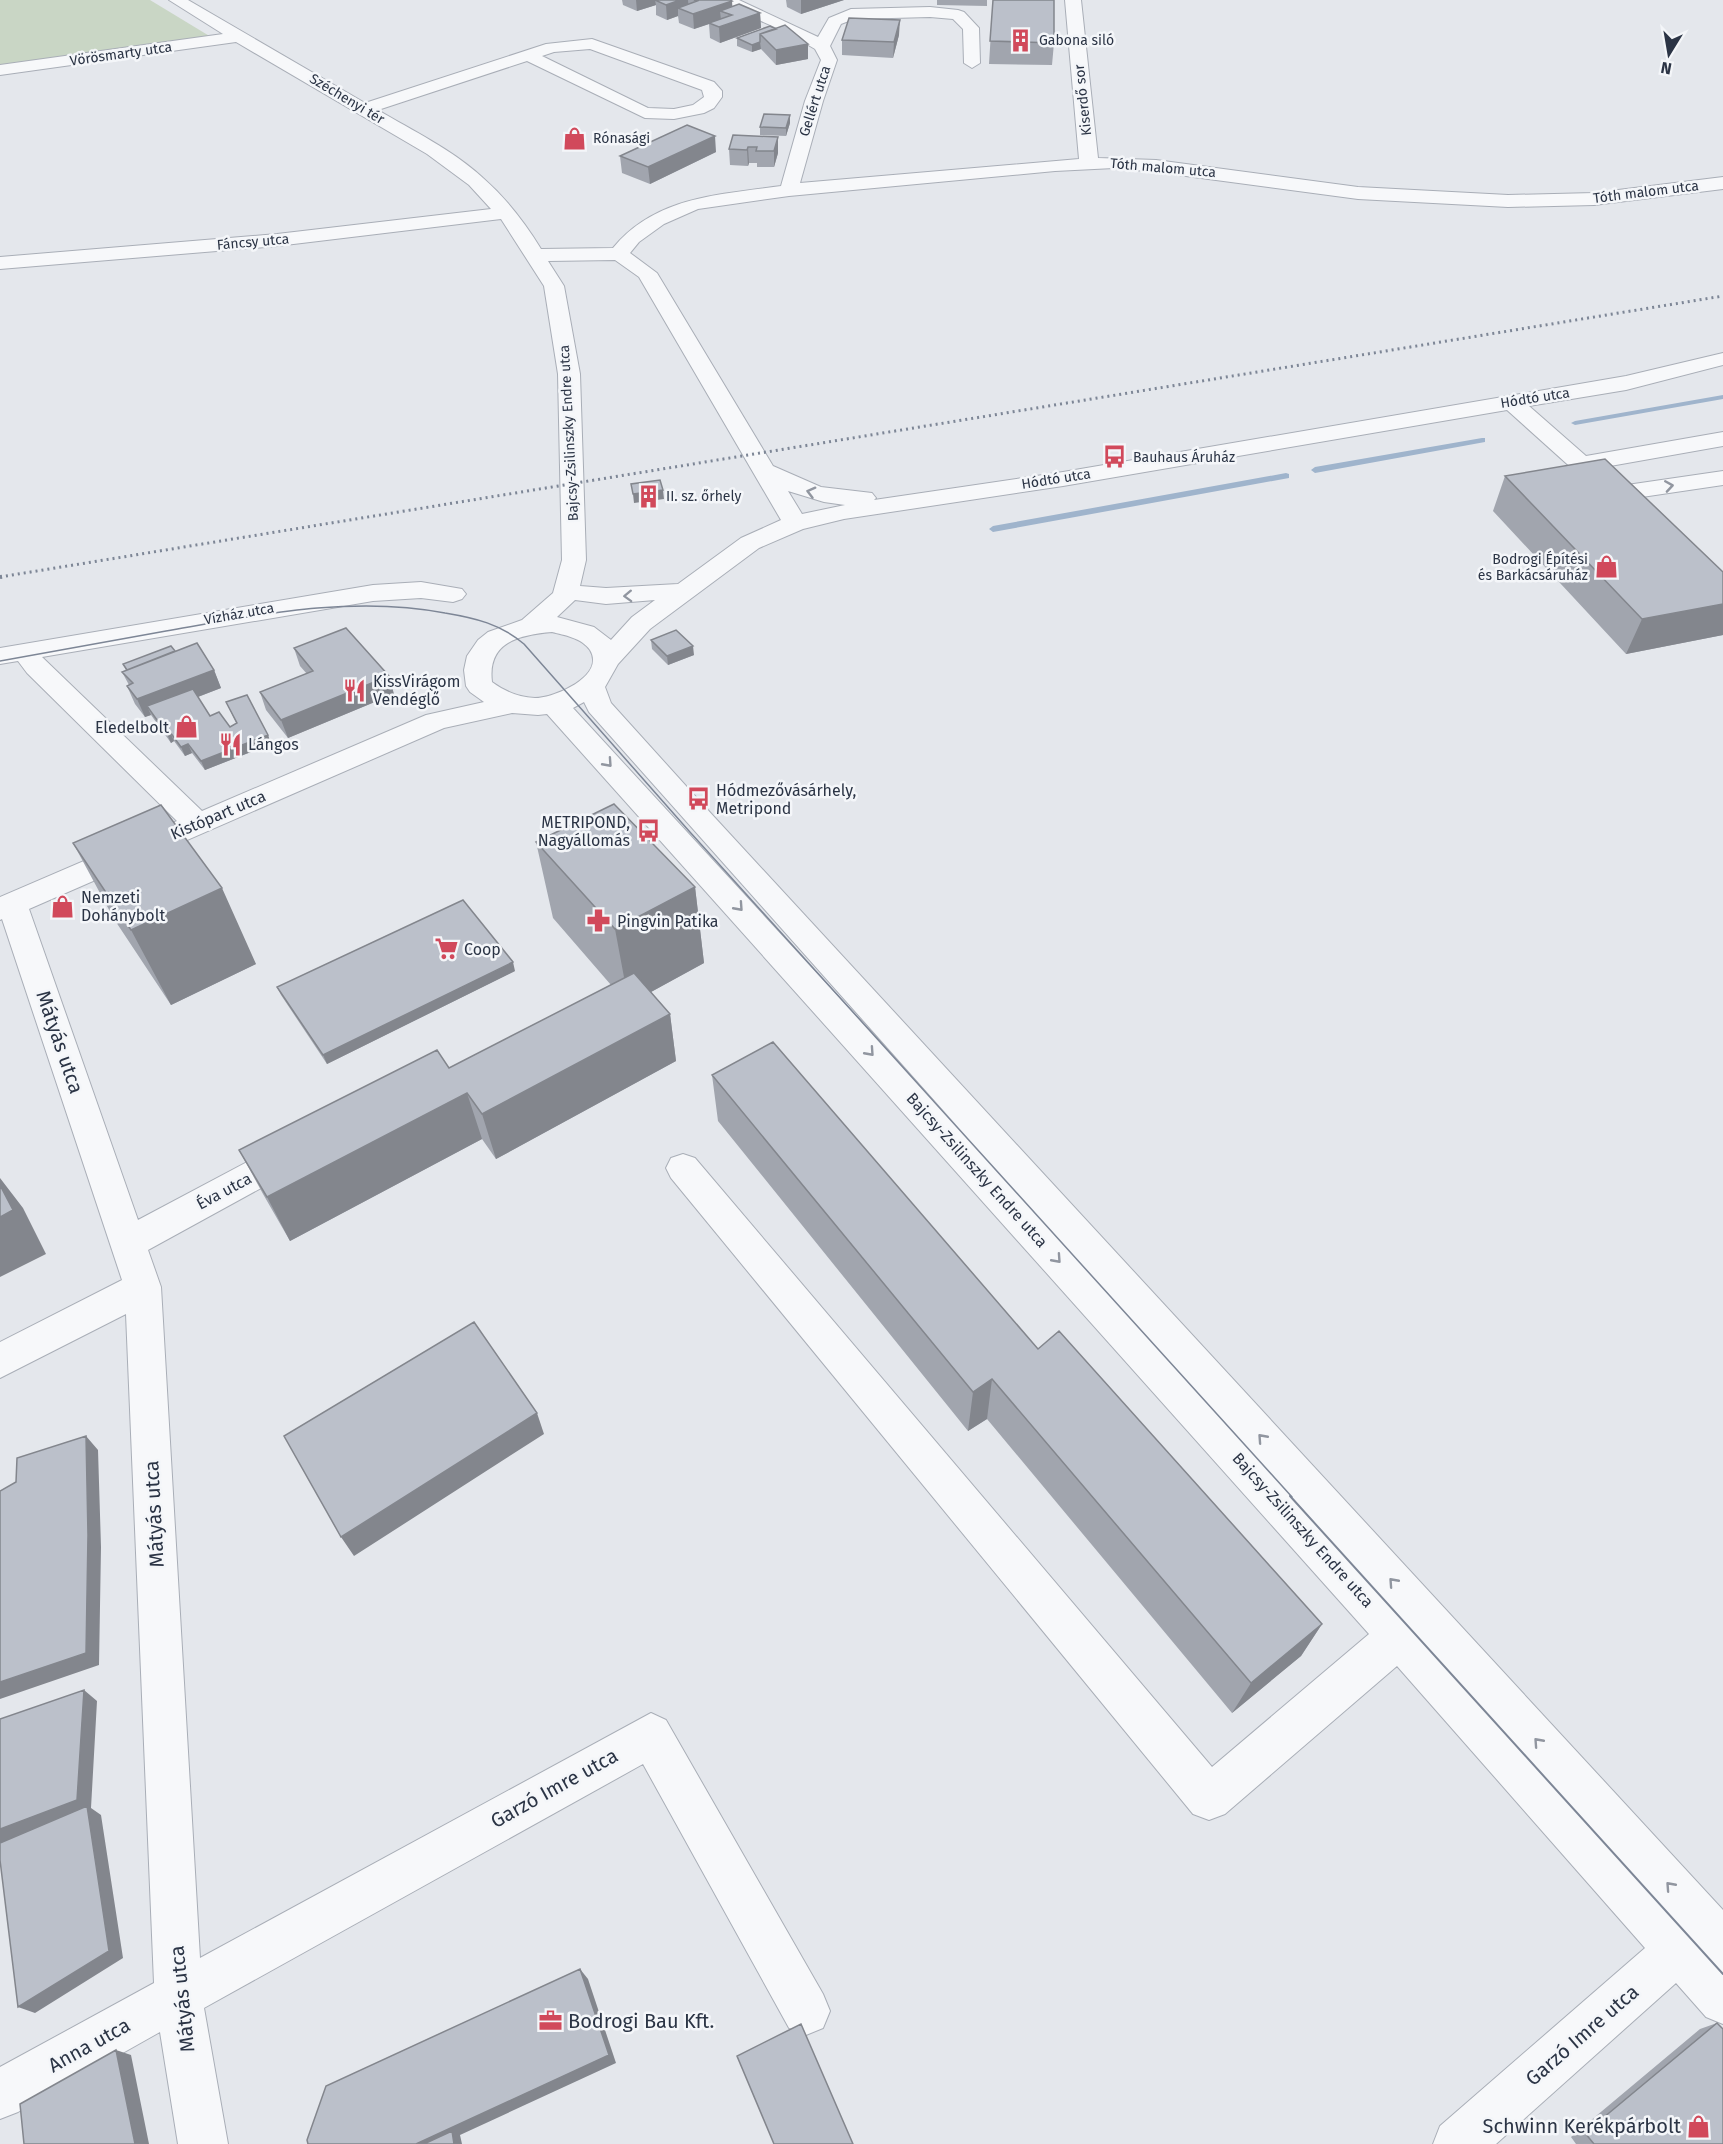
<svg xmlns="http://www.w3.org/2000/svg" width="1723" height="2144" font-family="'Fira Sans',sans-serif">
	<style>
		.green { fill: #c9d6c5 }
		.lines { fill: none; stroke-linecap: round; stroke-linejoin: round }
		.stream { fill: #9fb4cc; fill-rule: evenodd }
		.minor-casing { stroke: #a9aeb7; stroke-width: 2 }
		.minor { fill: #f7f8fa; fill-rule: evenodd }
		.tram-far1 { stroke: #7d8696; stroke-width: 1.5 }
		.tram { stroke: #7d8696; stroke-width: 2 }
		.rail-far1 { stroke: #7d8696; stroke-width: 3; stroke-dasharray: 2 4; stroke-linecap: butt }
		.rail { stroke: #7d8696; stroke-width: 4; stroke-dasharray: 2 5; stroke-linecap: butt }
		.wall { fill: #a1a5ae }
		.shaded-wall { fill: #83868d }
		.building { fill: #bbc0ca; stroke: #83868d; stroke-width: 1.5 }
		.oneway { stroke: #9196a0 }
		.labels { text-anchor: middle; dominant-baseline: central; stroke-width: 5; stroke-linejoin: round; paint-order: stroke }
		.far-poi-label { font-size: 14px; fill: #2b3445; stroke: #f4f6f9; text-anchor: start }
		.far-street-label { font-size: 14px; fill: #2b3445; stroke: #f4f6f9 }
		.poi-label { font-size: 16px; fill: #2b3445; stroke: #f4f6f9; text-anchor: start }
		.street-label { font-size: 16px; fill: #2b3445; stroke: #f4f6f9 }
		.near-street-label { font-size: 20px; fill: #2b3445; stroke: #f4f6f9 }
		.near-poi-label { font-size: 20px; fill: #2b3445; stroke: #f4f6f9; text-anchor: start }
	</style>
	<rect width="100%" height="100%" fill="#e4e7ec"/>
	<path class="green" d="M 0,0 L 150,0 L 216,40 L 0,70 Z"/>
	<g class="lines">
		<path class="stream" d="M 1723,395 L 1723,399 L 1575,425 L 1571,423 L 1575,421 Z
			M 1482,438 L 1485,438 L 1485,442 L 1315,473 L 1311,470 L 1315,467 Z
			M 1286,473 L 1289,474 L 1289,478 L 993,532 L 989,529 L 993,526 Z"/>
		<defs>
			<path id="minor" d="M 169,0 L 188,0 L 365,103 L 546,44 L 592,39 L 714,82 L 722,91 L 722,97 L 714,108 L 704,113 L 674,119 L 645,118 L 527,61 L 378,110 C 413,131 453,150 483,178 C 506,198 525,223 541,249 L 613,248 C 656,196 719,195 781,186 L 805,101 L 821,60 L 815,49 L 786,32 L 720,3 L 718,0 L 739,0 L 818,37 L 829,18 L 851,9 L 930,7 L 958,10 L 964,12 L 979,28 L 980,63 L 972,68 L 964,63 L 963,29 L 953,19 L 930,17 L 854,19 L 841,24 L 830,46 L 837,60 L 823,101 L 800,183 L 1079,159 L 1065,0 L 1081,0 L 1098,158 L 1156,160 L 1358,187 L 1508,195 L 1594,193 L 1723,177 L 1723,189 L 1594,205 L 1508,207 L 1358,199 L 1156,172 L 1114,168 L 1055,171 L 789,196 L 698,209 L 664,224 L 639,242 L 630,253 L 657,273 L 773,466 L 821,487 L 872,493 L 876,498 L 874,500 L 1063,472 L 1626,376 L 1723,353 L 1723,365 L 1626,390 L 1529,406 L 1586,456 L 1723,432 L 1723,446 L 1599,468 L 1620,486 L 1723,471 L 1723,485 L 1615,501 L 1606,499 L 1507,410 L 1063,486 L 844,519 L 803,529 L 759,548 L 650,629 L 618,664 L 605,687 L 611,703 L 705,807 L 1723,1910 L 1723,2024 L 1706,2017 L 1676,1983 L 1496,2144 L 1433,2144 L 1440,2126 L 1645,1948 L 1397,1666 L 1225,1814 L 1209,1820 L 1193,1814 L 671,1178 L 666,1168 L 671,1158 L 683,1154 L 695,1158 L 1212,1767 L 1369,1634 L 547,714 L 538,715 L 512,713 L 444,728 L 29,909 L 138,1220 L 281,1144 L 293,1140 L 305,1144 L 310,1154 L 305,1164 L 148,1250 L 161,1287 L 200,1958 L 651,1713 L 666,1720 L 823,1994 L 830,2011 L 823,2028 L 806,2035 L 789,2028 L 643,1764 L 204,2008 L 228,2144 L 178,2144 L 160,2032 L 18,2112 L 0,2119 L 0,2067 L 154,1983 L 126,1314 L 0,1378 L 0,1342 L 122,1280 L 2,919 L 0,920 L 0,897 L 177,821 L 27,673 L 18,661 L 0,664 L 0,648 L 373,585 L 421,582 L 462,589 L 466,594 L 462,599 L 453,602 L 421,598 L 373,601 L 42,657 L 202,811 L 426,715 L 484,702 L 470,692 L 466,686 L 464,670 L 467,656 L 478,640 L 488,632 L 522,620 L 553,593 L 562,560 L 558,374 L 544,286 L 501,219 L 277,246 L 0,269 L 0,257 L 277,234 L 491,209 L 469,185 L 427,154 L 236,42 L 0,75 L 0,65 L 223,34 ZM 590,49 L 702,90 L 704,97 L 693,105 L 674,109 L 648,108 L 542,56 L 554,52 ZM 615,260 L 639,277 L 781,520 L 741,538 L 678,584 L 606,588 L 580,586 L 586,560 L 580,374 L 564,286 L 548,261 ZM 788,491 L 824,502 L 845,505 L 802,514 ZM 575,600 L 606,604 L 655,600 L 632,617 L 611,640 L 594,627 L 557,617 ZM 552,632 C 564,635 582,638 590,650 C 606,676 554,698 535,698 C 518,697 506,692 492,682 C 487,642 519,635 552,632 ZM 584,702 L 589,712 L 959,1128 L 573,708 Z"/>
		</defs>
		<use href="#minor" class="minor-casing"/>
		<use href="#minor" class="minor"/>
		<path class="tram-far1" d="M 0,661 C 55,651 110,641 166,631 C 258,615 352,595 445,613 C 475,618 501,624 524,644 L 689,831 L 1292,1497"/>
		<path class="tram" d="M 1290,1496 L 1723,1974"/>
		<path class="rail-far1" d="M 0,577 L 1723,296"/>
		<path class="rail" d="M 0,577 L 6,576"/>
	</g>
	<path class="wall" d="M 622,0 L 730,0 L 732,1 L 732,6 L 760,13 L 761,28 L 720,43 L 710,38 L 709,24 L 694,29 L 679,23 L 678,16 L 667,20 L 656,15 L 656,5 L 637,11 L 623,5 Z
		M 786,0 L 844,0 L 801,14 L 787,7 Z
		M 937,0 L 987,0 L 987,6 L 937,5 Z
		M 993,0 L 1054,43 L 1052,65 L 989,64 Z
		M 770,26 L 808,59 L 776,65 L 761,49 L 752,52 L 737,46 L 737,38 Z
		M 899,35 L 893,58 L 842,55 L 842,40 Z
		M 790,115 L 790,123 L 786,136 L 760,135 L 760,127 Z
		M 778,137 L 778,153 L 774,167 L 757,167 L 757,163 L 749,163 L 748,166 L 730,165 L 729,149 Z
		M 716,152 L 650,184 L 622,173 L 620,156 Z
		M 1505,476 L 1723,572 L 1723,635 L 1626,654 L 1493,511 Z
		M 651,640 L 694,655 L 668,665 L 652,649 Z
		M 294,648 L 394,694 L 288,738 L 266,710 L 260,692 L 307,674 L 300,666 Z
		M 175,651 L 214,670 L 221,688 L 198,697 L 210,716 L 230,727 L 236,723 L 226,702 L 268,735 L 271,744 L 205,770 L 192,753 L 185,756 L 174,741 L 171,743 L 151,715 L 145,717 L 135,704 L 127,686 L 129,685 L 122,672 L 126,670 L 123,664 Z
		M 536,842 L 695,887 L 704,963 L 651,992 L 670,1014 L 676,1061 L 496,1159 L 482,1139 L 290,1241 L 263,1194 L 239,1150 L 449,1068 L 611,985 L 553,918 Z
		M 73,843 L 256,964 L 171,1005 L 114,919 Z
		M 515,971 L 327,1064 L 281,995 L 277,987 Z
		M 712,1075 L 1038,1349 L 1322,1624 L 1301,1656 L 1232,1713 L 987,1419 L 968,1431 L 718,1121 Z
		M 1717,2023 L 1723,2144 L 1576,2144 L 1571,2137 L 1700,2029 Z"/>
	<path class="shaded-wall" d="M 636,0 L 655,0 L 656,5 L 637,11 Z
		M 680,0 L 688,0 L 689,12 L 678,8 L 678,16 L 667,20 L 666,5 Z
		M 801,0 L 844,0 L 801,14 Z
		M 732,1 L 733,16 L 720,11 L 721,20 L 694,29 L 693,14 Z
		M 760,13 L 761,28 L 720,43 L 719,27 Z
		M 900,20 L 899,35 L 893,58 L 894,42 Z
		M 760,42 L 761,49 L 752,52 L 752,45 Z
		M 808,44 L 808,59 L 776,65 L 776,50 Z
		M 790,115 L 790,123 L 786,136 L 786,128 Z
		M 715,136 L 716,152 L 650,184 L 648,167 Z
		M 778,137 L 778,153 L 774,167 L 774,151 Z
		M 748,147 L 749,163 L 748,166 L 747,150 Z
		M 663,490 L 664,499 L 634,503 L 633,494 Z
		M 1723,604 L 1723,635 L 1626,654 L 1642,619 Z
		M 693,646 L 694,655 L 668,665 L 667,656 Z
		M 214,670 L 221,688 L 153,714 L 147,706 L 151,715 L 145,717 L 137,699 Z
		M 389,676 L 394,694 L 288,738 L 281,720 Z
		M 170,732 L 174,741 L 171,743 L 167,734 Z
		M 268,735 L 271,744 L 205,770 L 201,761 Z
		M 188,744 L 192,753 L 185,756 L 181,747 Z
		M 695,887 L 704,963 L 629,1004 L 615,929 Z
		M 222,888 L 256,964 L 171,1005 L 131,930 Z
		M 513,962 L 515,971 L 327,1064 L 323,1055 Z
		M 670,1014 L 676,1061 L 496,1159 L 482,1114 Z
		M 467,1093 L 482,1139 L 290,1241 L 267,1197 Z
		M 0,1178 L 23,1208 L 46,1254 L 0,1277 Z
		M 992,1379 L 987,1419 L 968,1431 L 973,1392 Z
		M 537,1413 L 544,1434 L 354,1556 L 341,1537 Z
		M 86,1436 L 98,1450 L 101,1547 L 99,1665 L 0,1699 L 0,1682 Z
		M 1322,1624 L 1301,1656 L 1232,1713 L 1251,1683 Z
		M 84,1690 L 97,1701 L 91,1808 L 101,1815 L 123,1958 L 35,2013 L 18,2007 L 0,1844 L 0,1829 Z
		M 580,1969 L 588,1979 L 616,2063 L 460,2135 L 462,2144 L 416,2144 Z
		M 116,2050 L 131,2055 L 149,2144 L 135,2144 Z"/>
	<path class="building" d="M 655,0 L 680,0 L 666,5 Z
		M 694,0 L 730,0 L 732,1 L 693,14 L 678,8 L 697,1 Z
		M 993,0 L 1054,0 L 1054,43 L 990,41 Z
		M 739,4 L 760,13 L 719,27 L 709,23 L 732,15 L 720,11 Z
		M 849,18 L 900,20 L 894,42 L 842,40 Z
		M 785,25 L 808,44 L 776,50 L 760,34 Z
		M 770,26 L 776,29 L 760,34 L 760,42 L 752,45 L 737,38 Z
		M 764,114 L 790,115 L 786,128 L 760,127 Z
		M 687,125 L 715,136 L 648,167 L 620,156 Z
		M 733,135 L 778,137 L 774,151 L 756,151 L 757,147 L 748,147 L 747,150 L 729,149 Z
		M 1605,459 L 1723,572 L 1723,604 L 1642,619 L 1505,476 Z
		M 660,480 L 663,490 L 633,494 L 631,484 Z
		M 346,628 L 389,676 L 281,720 L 260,692 L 313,671 L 294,648 Z
		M 676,630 L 693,646 L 667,656 L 651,640 Z
		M 197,643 L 214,670 L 137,699 L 127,686 L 133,683 L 122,672 Z
		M 171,646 L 175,651 L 127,670 L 123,664 Z
		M 193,689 L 210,716 L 219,712 L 230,727 L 237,723 L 226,702 L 247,695 L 268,735 L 201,761 L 188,744 L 181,747 L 170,732 L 167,734 L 147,706 Z
		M 614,804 L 695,887 L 615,929 L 536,842 Z
		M 161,805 L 222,888 L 131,930 L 73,843 Z
		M 463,900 L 513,962 L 323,1055 L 277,987 Z
		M 634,973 L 670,1014 L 482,1114 L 467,1093 L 267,1197 L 239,1150 L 437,1050 L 449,1068 Z
		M 773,1042 L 1038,1349 L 1059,1331 L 1322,1624 L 1251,1683 L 992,1379 L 973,1392 L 712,1075 Z
		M 0,1185 L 13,1210 L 0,1217 Z
		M 474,1322 L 537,1413 L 341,1537 L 284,1436 Z
		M 86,1436 L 88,1535 L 86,1653 L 0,1682 L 0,1491 L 16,1482 L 17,1458 Z
		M 84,1690 L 77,1800 L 0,1829 L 0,1719 Z
		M 87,1806 L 109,1951 L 18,2007 L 0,1860 L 0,1843 Z
		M 580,1969 L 609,2055 L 416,2144 L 308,2144 L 307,2140 L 326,2086 Z
		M 1717,2023 L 1723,2029 L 1723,2144 L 1594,2144 L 1585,2133 Z
		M 801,2024 L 853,2144 L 774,2144 L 737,2056 Z
		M 116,2050 L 135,2144 L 24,2144 L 20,2104 Z
		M 452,2131 L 454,2144 L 424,2144 Z"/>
	<defs><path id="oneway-chevron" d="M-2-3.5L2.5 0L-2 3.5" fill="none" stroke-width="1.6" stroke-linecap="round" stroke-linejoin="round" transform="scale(1.5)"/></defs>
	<g class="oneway">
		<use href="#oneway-chevron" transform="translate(1669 486) rotate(-9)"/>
		<use href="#oneway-chevron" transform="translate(811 492) rotate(-165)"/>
		<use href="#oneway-chevron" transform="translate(628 596) rotate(178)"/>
		<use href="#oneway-chevron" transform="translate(608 763) rotate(48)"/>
		<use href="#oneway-chevron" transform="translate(739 907) rotate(48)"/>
		<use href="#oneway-chevron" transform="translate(870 1052) rotate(48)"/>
		<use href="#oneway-chevron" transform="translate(1057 1259) rotate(48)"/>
		<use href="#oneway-chevron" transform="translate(1262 1438) rotate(-132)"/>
		<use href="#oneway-chevron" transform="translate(1393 1582) rotate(-132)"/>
		<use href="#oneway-chevron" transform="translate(1538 1742) rotate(-132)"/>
		<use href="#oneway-chevron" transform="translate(1670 1886) rotate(-132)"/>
	</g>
	<defs>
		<symbol id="building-bare" viewBox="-9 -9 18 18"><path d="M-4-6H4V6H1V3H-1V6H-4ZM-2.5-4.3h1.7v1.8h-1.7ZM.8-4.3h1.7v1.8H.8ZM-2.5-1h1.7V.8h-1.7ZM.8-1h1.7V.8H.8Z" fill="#d1495b" stroke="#f4f6f9" stroke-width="2.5" paint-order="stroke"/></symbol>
		<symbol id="shop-bare" viewBox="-9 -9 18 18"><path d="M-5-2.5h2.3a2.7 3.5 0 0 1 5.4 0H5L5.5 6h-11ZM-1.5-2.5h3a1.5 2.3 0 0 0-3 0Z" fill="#d1495b" stroke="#f4f6f9" stroke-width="2.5" paint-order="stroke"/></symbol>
		<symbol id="bus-bare" viewBox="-9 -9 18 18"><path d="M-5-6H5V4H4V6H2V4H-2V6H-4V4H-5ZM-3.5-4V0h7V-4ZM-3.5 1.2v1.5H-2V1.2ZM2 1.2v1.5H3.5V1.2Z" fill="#d1495b" stroke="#f4f6f9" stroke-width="2.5" paint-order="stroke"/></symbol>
		<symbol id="restaurant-bare" viewBox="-9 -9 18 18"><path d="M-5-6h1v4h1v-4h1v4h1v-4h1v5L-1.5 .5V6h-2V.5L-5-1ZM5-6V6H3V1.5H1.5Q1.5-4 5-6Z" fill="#d1495b" stroke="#f4f6f9" stroke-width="2.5" paint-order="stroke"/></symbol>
		<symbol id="pharmacy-bare" viewBox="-9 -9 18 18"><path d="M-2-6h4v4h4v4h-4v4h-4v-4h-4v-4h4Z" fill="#d1495b" stroke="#f4f6f9" stroke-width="2.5" paint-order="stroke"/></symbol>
		<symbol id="supermarket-bare" viewBox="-9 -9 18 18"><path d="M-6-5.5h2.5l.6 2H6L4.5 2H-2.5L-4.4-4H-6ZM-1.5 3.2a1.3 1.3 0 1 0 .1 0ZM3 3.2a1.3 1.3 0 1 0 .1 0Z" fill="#d1495b" stroke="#f4f6f9" stroke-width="2.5" paint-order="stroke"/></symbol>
		<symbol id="office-bare" viewBox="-9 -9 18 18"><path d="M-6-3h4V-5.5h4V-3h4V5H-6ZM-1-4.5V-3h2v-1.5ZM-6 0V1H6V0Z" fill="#d1495b" stroke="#f4f6f9" stroke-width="2.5" paint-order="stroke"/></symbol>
	</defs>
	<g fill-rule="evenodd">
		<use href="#building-bare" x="1004" y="24" width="33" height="33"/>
		<use href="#shop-bare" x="558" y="122" width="33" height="33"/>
		<use href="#bus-bare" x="1098" y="440" width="33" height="33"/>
		<use href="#building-bare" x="632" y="480" width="33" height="33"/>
		<use href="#shop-bare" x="1590" y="550" width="33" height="33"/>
		<use href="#restaurant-bare" x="338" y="674" width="33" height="33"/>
		<use href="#shop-bare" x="170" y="710" width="33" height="33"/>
		<use href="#restaurant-bare" x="214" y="728" width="33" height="33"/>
		<use href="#bus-bare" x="682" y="782" width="33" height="33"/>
		<use href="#bus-bare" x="632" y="814" width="33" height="33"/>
		<use href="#shop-bare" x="46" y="890" width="33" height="33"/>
		<use href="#pharmacy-bare" x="582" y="904" width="33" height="33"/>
		<use href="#supermarket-bare" x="430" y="932" width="33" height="33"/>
		<use href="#office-bare" x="534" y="2004" width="33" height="33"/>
		<use href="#shop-bare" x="1682" y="2110" width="33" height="33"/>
	</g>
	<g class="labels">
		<g class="far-poi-label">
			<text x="1039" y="40">Gabona siló</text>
			<text x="593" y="138">Rónasági</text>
			<text x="1133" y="457">Bauhaus Áruház</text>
			<text x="666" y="496">II. sz. őrhely</text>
			<text x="1588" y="559" text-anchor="end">Bodrogi Építési<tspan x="1588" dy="16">és Barkácsáruház</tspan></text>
		</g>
		<g class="far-street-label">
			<text transform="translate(121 54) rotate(-8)">Vörösmarty utca</text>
			<text transform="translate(347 99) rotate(31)">Széchenyi tér</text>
			<text transform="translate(1083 100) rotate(-96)">Kiserdő sor</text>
			<text transform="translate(815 101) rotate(-72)">Gellért utca</text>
			<text transform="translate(1163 168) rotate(5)">Tóth malom utca</text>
			<text transform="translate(1646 192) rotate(-7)">Tóth malom utca</text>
			<text transform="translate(253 242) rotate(-5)">Fáncsy utca</text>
			<text transform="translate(1535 398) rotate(-9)">Hódtó utca</text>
			<text transform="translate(569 433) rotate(-93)">Bajcsy-Zsilinszky Endre utca</text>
			<text transform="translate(1056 479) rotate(-9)">Hódtó utca</text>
			<text transform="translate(239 614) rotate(-10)">Vízház utca</text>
		</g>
		<g class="poi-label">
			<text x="373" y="681">KissVirágom<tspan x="373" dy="18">Vendéglő</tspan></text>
			<text x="169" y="727" text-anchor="end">Eledelbolt</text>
			<text x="248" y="744">Lángos</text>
			<text x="716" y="790">Hódmezővásárhely,<tspan x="716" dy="18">Metripond</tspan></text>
			<text x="630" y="822" text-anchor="end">METRIPOND,<tspan x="630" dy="18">Nagyállomás</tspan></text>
			<text x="81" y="897">Nemzeti<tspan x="81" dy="18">Dohánybolt</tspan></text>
			<text x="617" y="921">Pingvin Patika</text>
			<text x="464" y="949">Coop</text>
		</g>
		<g class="street-label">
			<text transform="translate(218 815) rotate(-23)">Kistópart utca</text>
			<text transform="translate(977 1170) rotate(48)">Bajcsy-Zsilinszky Endre utca</text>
			<text transform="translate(224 1191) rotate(-28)">Éva utca</text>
			<text transform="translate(1303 1530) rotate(48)">Bajcsy-Zsilinszky Endre utca</text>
		</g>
		<g class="near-street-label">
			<text transform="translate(60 1042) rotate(71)">Mátyás utca</text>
			<text transform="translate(154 1514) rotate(-93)">Mátyás utca</text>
			<text transform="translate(554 1788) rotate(-29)">Garzó Imre utca</text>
			<text transform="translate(182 1999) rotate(-96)">Mátyás utca</text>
			<text transform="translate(1582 2035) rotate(-41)">Garzó Imre utca</text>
			<text transform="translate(89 2045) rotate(-29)">Anna utca</text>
		</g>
		<g class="near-poi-label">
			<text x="568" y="2021">Bodrogi Bau Kft.</text>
			<text x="1681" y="2126" text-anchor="end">Schwinn Kerékpárbolt</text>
		</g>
	</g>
	<g transform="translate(1669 54) rotate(191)" stroke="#f4f6f9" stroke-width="4.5" paint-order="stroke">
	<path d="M0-4.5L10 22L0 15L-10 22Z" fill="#2b3445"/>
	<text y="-9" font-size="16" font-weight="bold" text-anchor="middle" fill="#2b3445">N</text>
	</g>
</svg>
